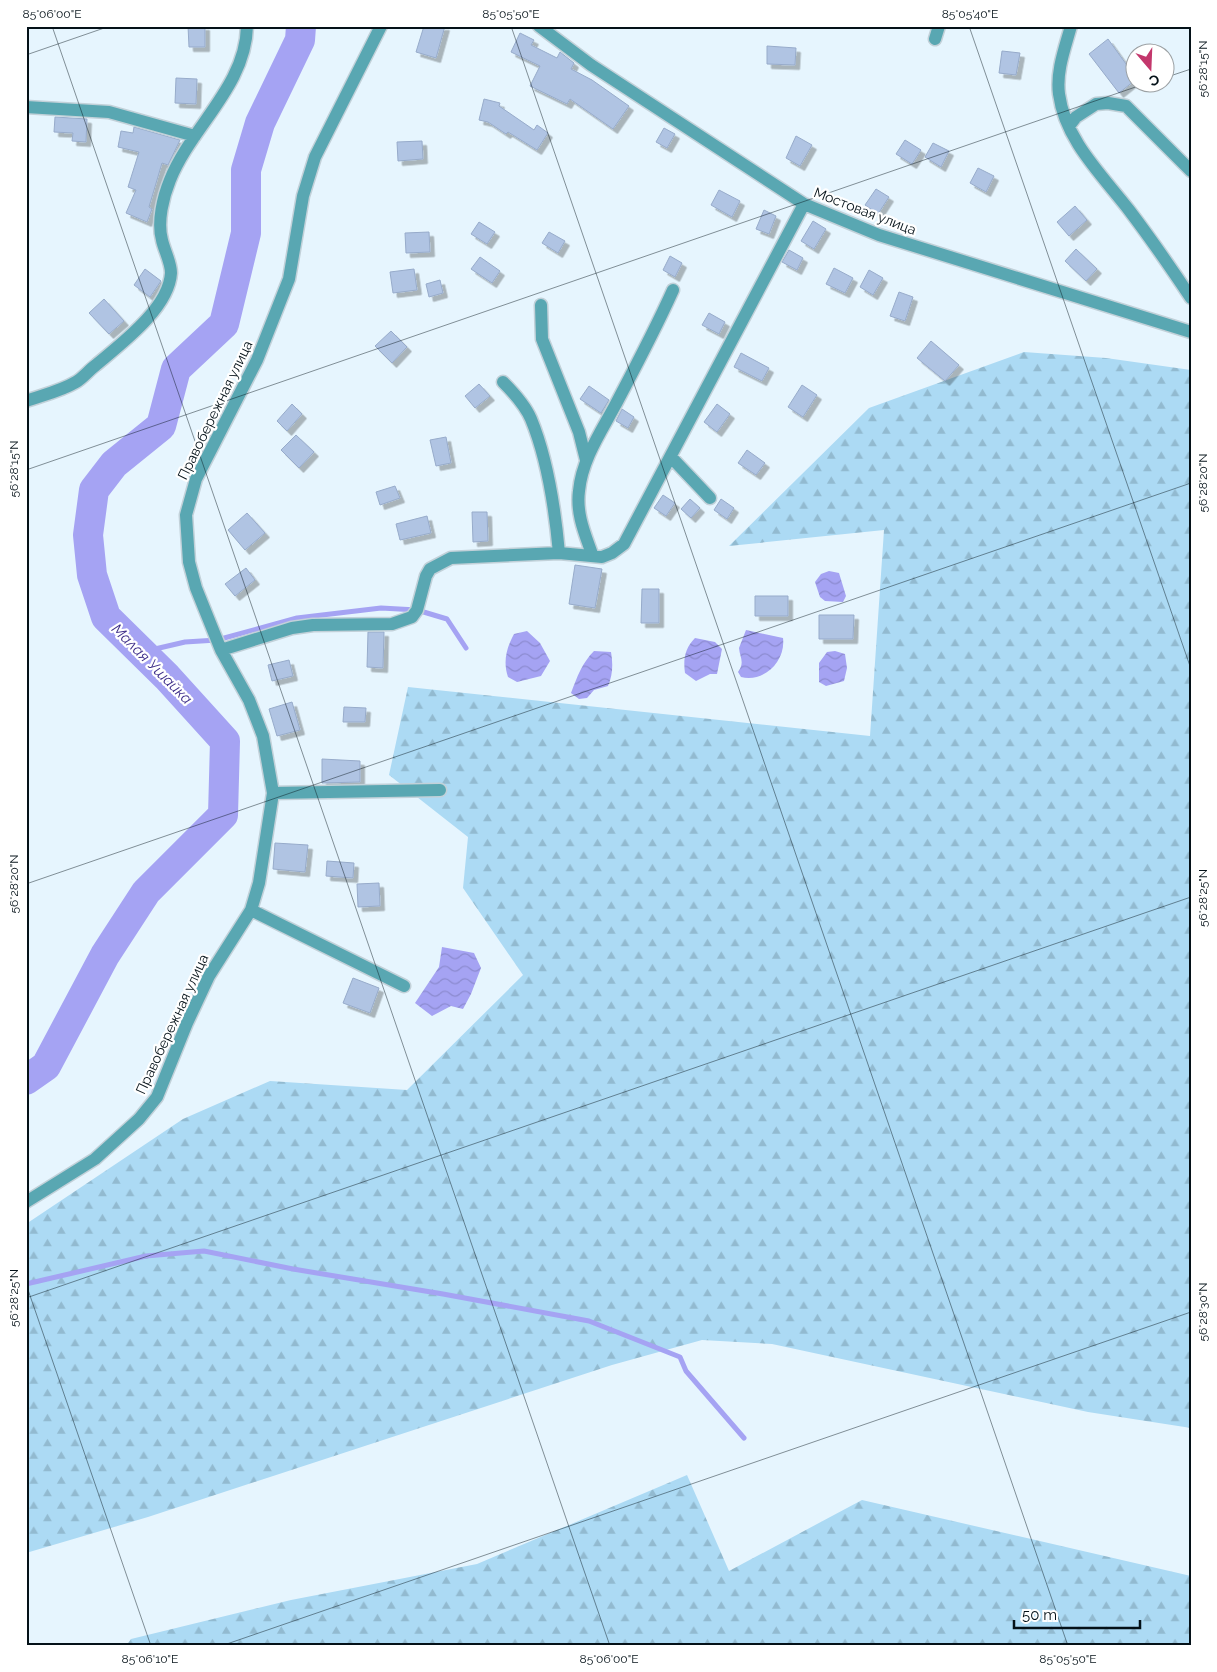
<svg xmlns="http://www.w3.org/2000/svg" width="1217" height="1672" font-family="Raleway,sans-serif">
	<style>
		.forest { fill: url(#forest-firs) }
		.water { fill: url(#water-waves) }
		.lines { fill: none; stroke-linecap: round; stroke-linejoin: round }
		.stream { stroke: #a5a3f3; stroke-width: 5 }
		.river { stroke: #a5a3f3; stroke-width: 30 }
		.building { fill: #b0c4e3; stroke: #97abca; filter: url(#shadow) }
		.minor-casing { stroke: #c2d1d9; stroke-width: 15 }
		.minor { stroke: #59a7b2; stroke-width: 12 }
		.ticks { fill: none; stroke: #041118; stroke-width: 1; stroke-opacity: 0.45 }
		.labels { text-anchor: middle; dominant-baseline: central; stroke-width: 4.5; stroke-linejoin: round; paint-order: stroke }
		.street-label { font-size: 14px; fill: #041118; stroke: #fff }
		.water-label { font-size: 15px; font-style: italic; fill: #3d2d88; stroke: #fff }
		.neatline { fill: none; stroke: #041118; stroke-width: 2 }
		.ticks-label { font-size: 12px; text-anchor: middle; fill: #041118 }
	</style>
	<defs>
		<pattern id="forest-firs" width="22" height="20" patternUnits="userSpaceOnUse" patternTransform="scale(1.25)"><rect width="22" height="20" fill="#acdaf4"/><path d="M5 1l3.5 6h-7zM16 11l3.5 6h-7z" fill="#92bad0"/></pattern>
		<pattern id="water-waves" width="16" height="10" patternUnits="userSpaceOnUse" patternTransform="scale(1.25)"><rect width="16" height="10" fill="#a5a3f3"/><path d="M0 5q4-4 8 0t8 0" fill="none" stroke="#8c8bd0"/></pattern>
		<filter id="shadow"><feDropShadow dx="4.5" dy="4.5" stdDeviation="0" flood-color="#0004"/></filter>
	</defs>
	<rect width="100%" height="100%" fill="#e6f5fe"/>
	<path class="forest" d="M 1024,352 L 1106,358 L 1191,370 L 1191,1428 L 1088,1412 L 772,1344 L 702,1340 L 612,1365 L 148,1517 L 26,1553 L 26,1224 L 183,1119 L 270,1081 L 407,1090 L 523,975 L 463,888 L 468,837 L 389,775 L 408,687 L 870,736 L 884,530 L 729,546 L 869,408 Z
		M 687,1475 L 729,1571 L 862,1500 L 1191,1576 L 1191,1646 L 126,1646 L 131,1639 L 291,1600 L 477,1564 Z"/>
	<path class="water" d="M 829,571 L 839,573 L 846,596 L 843,602 L 825,601 L 820,597 L 815,582 L 821,574 Z
		M 746,630 L 783,638 C 786,661 764,683 741,677 L 738,672 C 745,662 740,658 739,648 Z
		M 527,631 L 540,643 L 550,661 L 541,676 L 517,682 L 508,677 C 503,662 506,649 514,634 Z
		M 695,638 L 715,642 L 722,649 L 717,674 L 710,674 L 696,681 L 685,673 C 683,659 685,648 695,638 Z
		M 594,651 L 611,652 C 613,663 613,675 608,686 L 594,690 L 587,698 L 579,699 L 571,693 C 577,677 582,663 594,651 Z
		M 835,651 L 845,654 L 847,668 L 844,681 L 826,686 L 819,682 L 819,663 L 827,652 Z
		M 442,947 L 474,953 L 481,968 L 471,994 L 463,1009 L 451,1006 L 432,1016 L 415,1003 L 439,967 Z"/>
	<g class="lines">
		<path class="stream" d="M 142,652 L 185,642 L 217,640 L 297,618 L 381,608 L 417,610 L 447,619 L 466,648
			M 26,1284 L 146,1256 L 204,1251 L 293,1269 L 443,1294 L 589,1321 L 680,1357 L 686,1371 L 744,1438"/>
		<path class="river" d="M 26,1080 L 46,1066 L 105,955 L 146,892 L 223,815 L 225,741 L 167,677 L 106,617 L 92,575 L 88,535 L 94,490 L 114,464 L 161,426 L 176,369 L 224,324 L 246,233 L 246,170 L 260,123 L 300,40 L 301,26"/>
	</g>
	<path class="building" d="M 188,26 L 205,26 L 205,47 L 189,47 Z
		M 424,26 L 445,26 L 436,58 L 416,52 Z
		M 520,33 L 534,40 L 531,45 L 557,58 L 560,52 L 574,63 L 571,69 L 592,80 L 629,106 L 613,129 L 570,99 L 567,104 L 530,86 L 540,66 L 511,52 Z
		M 1108,39 L 1134,75 L 1134,81 L 1119,93 L 1089,54 Z
		M 767,46 L 796,48 L 795,65 L 767,64 Z
		M 1002,51 L 1020,53 L 1016,75 L 999,73 Z
		M 176,78 L 197,79 L 196,104 L 175,103 Z
		M 484,99 L 500,103 L 499,106 L 534,130 L 537,125 L 548,133 L 537,150 L 508,132 L 506,134 L 488,122 L 479,120 Z
		M 55,117 L 87,119 L 86,142 L 72,141 L 73,133 L 54,132 Z
		M 134,127 L 180,140 L 168,165 L 162,163 L 149,207 L 152,209 L 147,222 L 126,213 L 136,190 L 128,187 L 139,152 L 118,147 L 121,131 L 133,133 Z
		M 664,128 L 675,134 L 667,148 L 656,142 Z
		M 796,136 L 812,145 L 800,166 L 786,158 Z
		M 905,140 L 921,150 L 912,164 L 896,154 Z
		M 422,141 L 423,159 L 398,161 L 397,142 Z
		M 933,143 L 949,151 L 941,167 L 925,157 Z
		M 978,168 L 994,176 L 986,192 L 970,183 Z
		M 876,189 L 889,197 L 878,214 L 865,205 Z
		M 719,190 L 740,201 L 732,217 L 711,205 Z
		M 1075,206 L 1087,220 L 1069,236 L 1057,222 Z
		M 764,210 L 776,216 L 769,234 L 756,229 Z
		M 813,221 L 826,229 L 814,249 L 801,241 Z
		M 479,222 L 495,232 L 487,244 L 471,234 Z
		M 429,232 L 430,252 L 406,253 L 405,233 Z
		M 549,232 L 565,241 L 558,253 L 542,243 Z
		M 1076,249 L 1097,269 L 1086,281 L 1065,261 Z
		M 789,250 L 803,258 L 797,270 L 782,262 Z
		M 670,256 L 682,263 L 675,277 L 663,270 Z
		M 480,257 L 500,271 L 492,283 L 471,269 Z
		M 834,268 L 853,278 L 845,293 L 826,284 Z
		M 145,269 L 161,281 L 150,297 L 134,285 Z
		M 414,269 L 417,290 L 393,293 L 390,272 Z
		M 869,270 L 883,278 L 873,295 L 860,287 Z
		M 440,280 L 443,293 L 429,297 L 426,284 Z
		M 899,292 L 913,297 L 905,321 L 890,316 Z
		M 104,299 L 124,321 L 109,334 L 89,313 Z
		M 709,313 L 725,322 L 719,334 L 702,325 Z
		M 391,331 L 407,347 L 392,363 L 375,346 Z
		M 931,341 L 959,365 L 945,381 L 917,358 Z
		M 741,353 L 769,368 L 762,381 L 734,367 Z
		M 479,384 L 490,396 L 475,408 L 465,396 Z
		M 802,385 L 817,395 L 803,417 L 788,407 Z
		M 589,386 L 609,400 L 601,413 L 580,399 Z
		M 292,404 L 302,414 L 287,431 L 277,421 Z
		M 717,404 L 730,414 L 717,432 L 704,422 Z
		M 622,409 L 634,417 L 628,428 L 616,421 Z
		M 296,435 L 314,452 L 299,468 L 281,450 Z
		M 446,437 L 451,463 L 436,466 L 430,440 Z
		M 747,450 L 765,463 L 756,475 L 738,463 Z
		M 395,486 L 400,498 L 380,505 L 376,492 Z
		M 663,495 L 675,503 L 666,516 L 654,508 Z
		M 690,499 L 700,508 L 691,518 L 681,509 Z
		M 721,499 L 734,508 L 727,519 L 714,510 Z
		M 472,512 L 487,512 L 488,541 L 473,542 Z
		M 247,513 L 265,533 L 245,550 L 228,530 Z
		M 427,516 L 431,533 L 400,540 L 396,524 Z
		M 575,565 L 602,569 L 595,608 L 569,604 Z
		M 246,568 L 255,580 L 235,596 L 225,584 Z
		M 642,589 L 659,589 L 659,623 L 641,623 Z
		M 755,596 L 788,596 L 788,616 L 755,616 Z
		M 819,615 L 854,615 L 853,639 L 819,639 Z
		M 368,632 L 384,632 L 383,668 L 367,667 Z
		M 289,660 L 293,676 L 272,681 L 268,665 Z
		M 292,702 L 300,730 L 277,736 L 269,709 Z
		M 344,707 L 366,708 L 365,722 L 343,722 Z
		M 322,759 L 360,761 L 360,782 L 322,783 Z
		M 275,843 L 308,845 L 305,872 L 273,869 Z
		M 327,861 L 354,863 L 353,878 L 326,876 Z
		M 379,883 L 380,906 L 358,907 L 357,884 Z
		M 353,978 L 379,988 L 370,1013 L 343,1003 Z"/>
	<g class="lines">
		<defs>
			<path id="minor" d="M 539,26 L 591,65 L 804,204 L 879,235 L 1191,332
				M 1071,26 C 1065,48 1056,71 1059,94 C 1065,140 1102,175 1129,210 C 1151,239 1171,268 1191,298
				M 935,39 L 939,26
				M 26,107 L 109,112 L 195,136
				M 1069,126 L 1076,117 L 1096,104 L 1108,103 L 1126,106 L 1191,171
				M 541,305 L 542,339 L 579,432 L 586,460
				M 503,382 C 514,393 525,405 531,419 C 548,460 555,509 559,553
				M 26,401 C 43,395 61,391 76,382 C 83,378 89,370 96,365 C 122,343 169,308 171,273 C 171,262 164,250 162,240 C 157,222 163,197 170,180 C 191,127 246,86 247,26
				M 671,457 L 710,498
				M 592,554 C 585,534 576,514 579,491 C 582,458 603,429 618,400 C 637,364 656,328 673,290
				M 221,650 L 292,628 L 313,625 L 392,624 L 412,617 L 417,610 L 426,576 L 430,569 L 451,558 L 559,553 L 602,557 L 612,553 L 624,544 L 804,204
				M 273,793 L 440,790
				M 251,910 L 404,986
				M 26,1202 L 95,1159 L 139,1119 L 157,1097 L 187,1023 L 209,976 L 251,910 L 259,883 L 273,793 L 263,736 L 249,700 L 221,650 L 196,588 L 189,562 L 186,515 L 196,479 L 257,360 L 289,279 L 303,196 L 315,157 L 381,26"/>
		</defs>
		<use href="#minor" class="minor-casing"/>
		<use href="#minor" class="minor"/>
	</g>
	<path class="ticks" d="M 52,26 L 610,1646M 511,26 L 1068,1646M 969,26 L 1191,669M 26,55 L 110,26M 1164,78 L 1191,69M 26,470 L 1150,82M 26,884 L 1191,483M 26,1284 L 151,1646M 26,1298 L 1191,897M 221,1646 L 1191,1312"/>
	<g class="labels">
		<g class="street-label">
			<text transform="translate(865 211) rotate(21)">Мостовая улица</text>
			<text transform="translate(215 410) rotate(-64)">Правобережная улица</text>
			<text transform="translate(172 1024) rotate(-65)">Правобережная улица</text>
		</g>
		<g class="water-label">
			<text transform="translate(152 664) rotate(45)">Малая Ушайка</text>
		</g>
	</g>
	<rect width="1217" height="1672" fill="none" stroke="#ffffff" stroke-width="55"/>
	<g transform="translate(1150 68) rotate(161)"><circle r="24" fill="#ffffff" stroke="#9ba0a3"/>
	<path d="M0-4L9 19L0 12L-9 19Z" fill="#c3376c"/>
	<text y="-8" font-size="14" font-weight="bold" text-anchor="middle" fill="#041118">С</text>
	</g>
	<path d="M1014 1620v8h126v-8" fill="none" stroke="#041118" stroke-width="2.5"/>
	<text x="1022" y="1620" font-size="15" fill="#041118" stroke="#ffffff" stroke-width="4" paint-order="stroke">50 m</text>
	<rect x="28" y="28" width="1162" height="1616" class="neatline"/>
	<g class="ticks-label">
		<text x="52" y="18">85°06'00"E</text>
		<text x="511" y="18">85°05'50"E</text>
		<text x="970" y="18">85°05'40"E</text>
		<text transform="translate(1203 69) rotate(-90)" y="4">56°28'15"N</text>
		<text transform="translate(14 469) rotate(-90)" y="4">56°28'15"N</text>
		<text transform="translate(1203 483) rotate(-90)" y="4">56°28'20"N</text>
		<text transform="translate(14 884) rotate(-90)" y="4">56°28'20"N</text>
		<text transform="translate(1203 898) rotate(-90)" y="4">56°28'25"N</text>
		<text transform="translate(14 1298) rotate(-90)" y="4">56°28'25"N</text>
		<text transform="translate(1203 1312) rotate(-90)" y="4">56°28'30"N</text>
		<text x="150" y="1663">85°06'10"E</text>
		<text x="609" y="1663">85°06'00"E</text>
		<text x="1068" y="1663">85°05'50"E</text>
	</g>
</svg>
